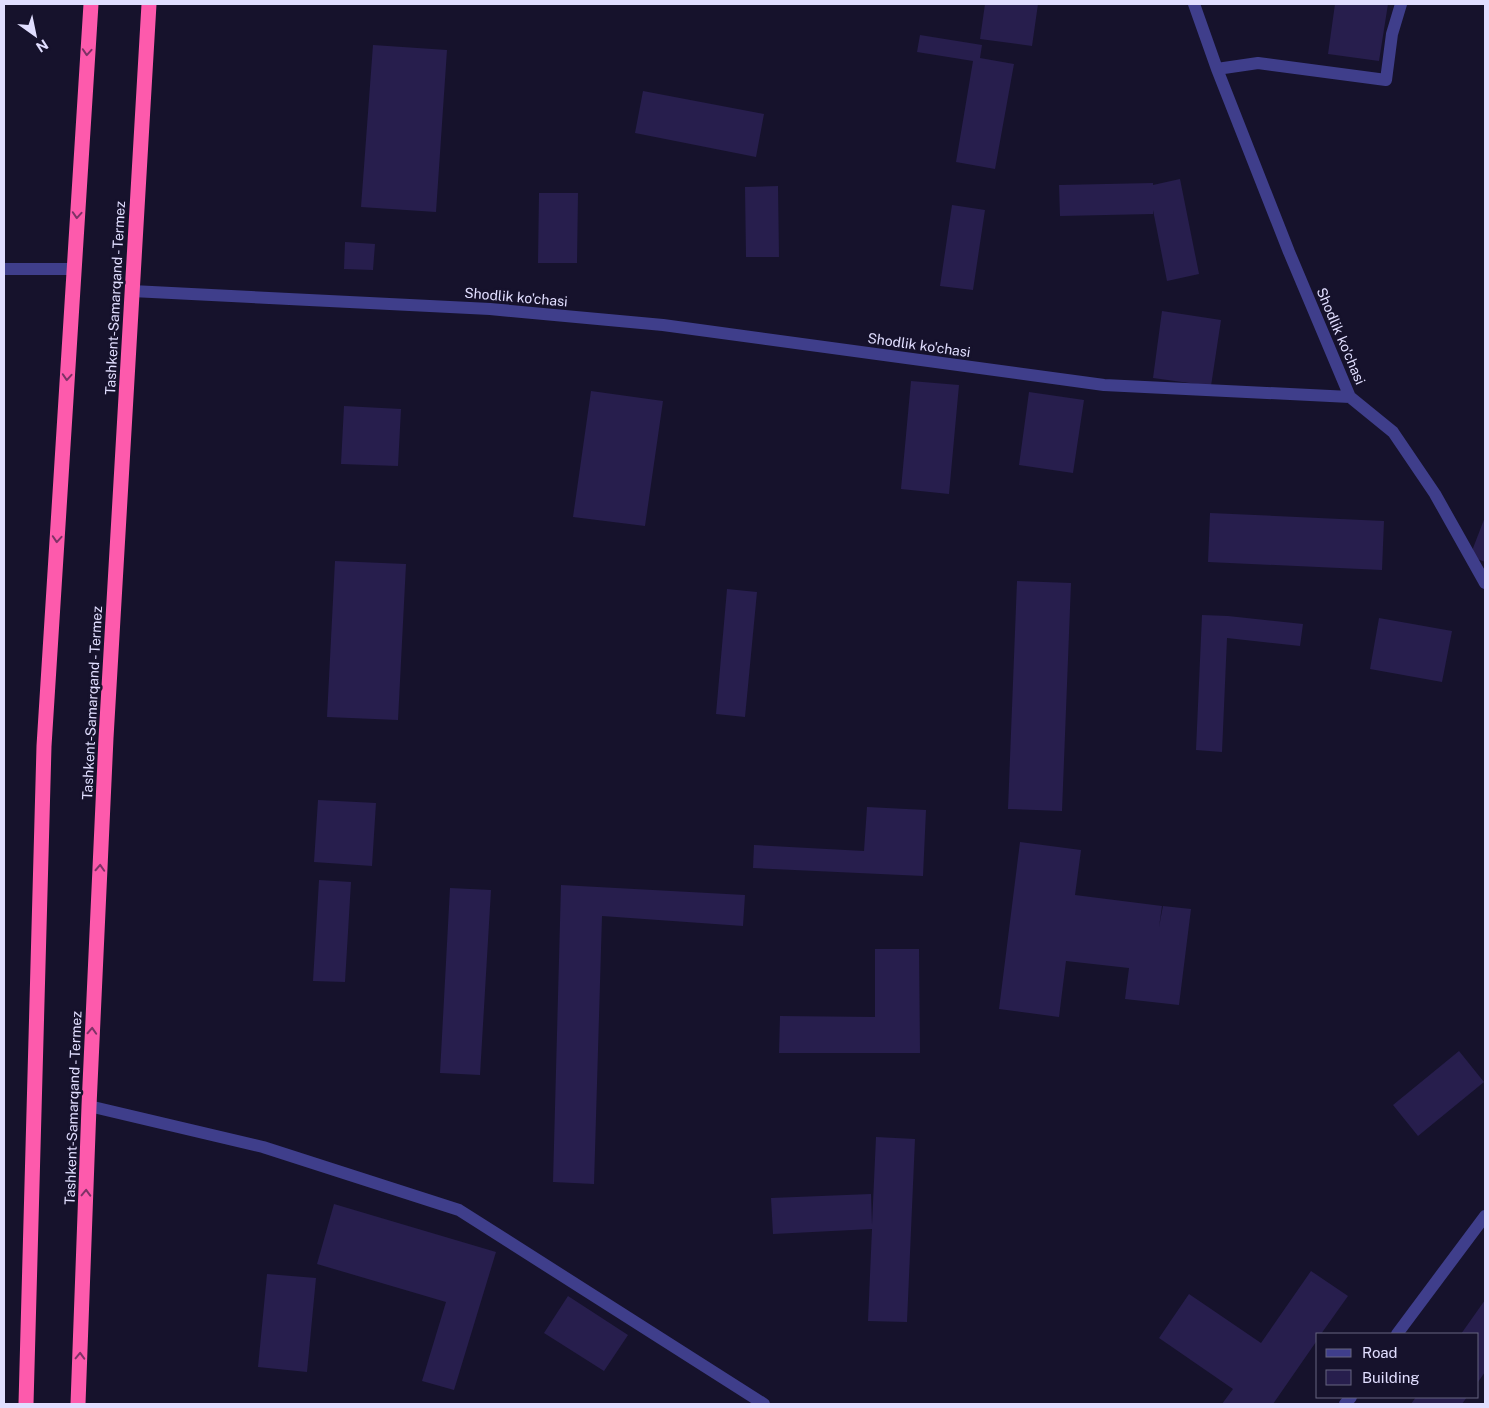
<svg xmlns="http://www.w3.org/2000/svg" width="1489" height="1408" font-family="'Public Sans',sans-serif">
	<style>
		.building { fill: #271e4d }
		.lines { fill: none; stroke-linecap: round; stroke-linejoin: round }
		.street { stroke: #3f3e8b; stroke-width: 12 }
		.highway { stroke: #fd5aac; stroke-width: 15 }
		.oneway { stroke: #7e3266 }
		.labels { text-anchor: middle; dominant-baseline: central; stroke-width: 5; stroke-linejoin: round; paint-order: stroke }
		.street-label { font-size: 14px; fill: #e1deff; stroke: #16122c }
	</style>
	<rect width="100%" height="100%" fill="#16122c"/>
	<path class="building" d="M 985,4 L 1038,4 L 1032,46 L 980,39 Z
		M 1335,4 L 1388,4 L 1379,61 L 1328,54 Z
		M 920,35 L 982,45 L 980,58 L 1014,64 L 995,169 L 956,162 L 973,61 L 917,52 Z
		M 373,45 L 447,50 L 436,212 L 361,207 Z
		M 643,91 L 764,114 L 756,157 L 635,133 Z
		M 1180,179 L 1199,274 L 1167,281 L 1153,210 L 1153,214 L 1060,216 L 1059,185 L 1153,183 L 1153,185 Z
		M 778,186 L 779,257 L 746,257 L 745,187 Z
		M 539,193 L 578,193 L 577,263 L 538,263 Z
		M 952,205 L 985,210 L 973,290 L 940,286 Z
		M 345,242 L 375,244 L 373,270 L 344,269 Z
		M 1162,311 L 1221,320 L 1211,386 L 1153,378 Z
		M 911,381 L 959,385 L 949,494 L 901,489 Z
		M 591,391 L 663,401 L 645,526 L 573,517 Z
		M 1029,392 L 1084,400 L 1073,473 L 1019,465 Z
		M 344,406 L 401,409 L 398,466 L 341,464 Z
		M 1210,513 L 1384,521 L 1382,570 L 1208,562 Z
		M 1485,517 L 1485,562 L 1470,556 Z
		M 335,561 L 406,564 L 398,720 L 327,717 Z
		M 1017,581 L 1071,583 L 1062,811 L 1008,809 Z
		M 727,589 L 757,592 L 745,717 L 716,714 Z
		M 1202,615 L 1228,616 L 1303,624 L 1300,646 L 1227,638 L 1222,752 L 1196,750 Z
		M 1379,618 L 1452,631 L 1442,682 L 1370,669 Z
		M 318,800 L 376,803 L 372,866 L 314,862 Z
		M 867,807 L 926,810 L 923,876 L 753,868 L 754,845 L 864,851 Z
		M 1020,842 L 1081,850 L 1075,895 L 1162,906 L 1159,927 L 1163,906 L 1191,909 L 1179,1005 L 1125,999 L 1129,968 L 1066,961 L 1059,1017 L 999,1009 Z
		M 319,880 L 351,882 L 345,982 L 313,981 Z
		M 561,885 L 745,895 L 743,926 L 602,916 L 594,1184 L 553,1182 Z
		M 450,888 L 491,890 L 480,1075 L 440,1073 Z
		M 875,949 L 919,949 L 920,1053 L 779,1053 L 780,1016 L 875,1017 Z
		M 1459,1051 L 1484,1082 L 1418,1136 L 1393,1105 Z
		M 876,1137 L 915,1139 L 907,1322 L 868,1321 L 872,1229 L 773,1234 L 771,1198 L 871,1194 L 872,1225 Z
		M 334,1204 L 496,1252 L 454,1390 L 422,1381 L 446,1302 L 317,1264 Z
		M 1311,1271 L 1348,1296 L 1321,1334 L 1318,1334 L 1318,1339 L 1273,1404 L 1222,1404 L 1233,1389 L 1159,1338 L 1189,1294 L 1261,1343 Z
		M 267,1274 L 316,1278 L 307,1372 L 258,1367 Z
		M 568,1296 L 628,1335 L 604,1371 L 544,1333 Z
		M 1485,1300 L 1485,1372 L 1478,1382 L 1478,1334 L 1461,1334 Z
		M 1416,1397 L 1467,1397 L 1462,1404 L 1411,1404 Z"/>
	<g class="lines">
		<path class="street" d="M 1194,4 L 1217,69
			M 4,269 L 74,269
			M 132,291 L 490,309 L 663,325 L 1104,385 L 1350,397 L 1289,252 L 1217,69 L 1258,63 L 1386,80 L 1392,34 L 1401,4
			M 1350,397 L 1393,432 L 1435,494 L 1485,583
			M 89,1106 L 263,1147 L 459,1210 L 764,1404
			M 1397,1334 L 1485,1216
			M 1345,1404 L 1351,1397"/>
		<path class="highway" d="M 26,1404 L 44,746 L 91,4
			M 78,1404 L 89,1106 L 106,738 L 149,4"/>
	</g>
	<defs><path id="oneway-chevron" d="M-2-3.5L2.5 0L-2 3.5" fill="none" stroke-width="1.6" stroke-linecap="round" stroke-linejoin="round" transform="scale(1.25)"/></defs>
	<g class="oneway">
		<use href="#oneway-chevron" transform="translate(87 52) rotate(94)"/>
		<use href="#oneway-chevron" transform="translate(77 215) rotate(94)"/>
		<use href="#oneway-chevron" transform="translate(67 377) rotate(94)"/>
		<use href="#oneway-chevron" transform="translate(57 539) rotate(94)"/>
		<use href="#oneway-chevron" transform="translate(100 868) rotate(-87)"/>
		<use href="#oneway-chevron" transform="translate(92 1031) rotate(-87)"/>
		<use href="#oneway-chevron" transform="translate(86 1193) rotate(-88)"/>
		<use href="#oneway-chevron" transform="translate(80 1356) rotate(-88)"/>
	</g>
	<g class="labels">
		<g class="street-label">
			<text transform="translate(516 297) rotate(5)">Shodlik ko'chasi</text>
			<text transform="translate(115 298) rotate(-87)">Tashkent-Samarqand - Termez</text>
			<text transform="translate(1341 336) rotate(67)">Shodlik ko'chasi</text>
			<text transform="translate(919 345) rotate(8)">Shodlik ko'chasi</text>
			<text transform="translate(92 703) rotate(-87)">Tashkent-Samarqand - Termez</text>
			<text transform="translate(73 1108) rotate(-88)">Tashkent-Samarqand - Termez</text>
		</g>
	</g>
	<rect width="1489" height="1408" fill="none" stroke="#e1deff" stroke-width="10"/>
	<rect x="1316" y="1333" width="162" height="65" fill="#16122c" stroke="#676480"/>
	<rect x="1326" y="1349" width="25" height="8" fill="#3f3e8b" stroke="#676480"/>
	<text x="1362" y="1358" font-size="15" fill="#e1deff">Road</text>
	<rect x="1326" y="1370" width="25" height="15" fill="#271e4d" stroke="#676480"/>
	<text x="1362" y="1383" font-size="15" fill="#e1deff">Building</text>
	<g transform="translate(35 35) rotate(147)" stroke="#16122c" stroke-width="4" paint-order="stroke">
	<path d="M0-4L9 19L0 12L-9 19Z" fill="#e1deff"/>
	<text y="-8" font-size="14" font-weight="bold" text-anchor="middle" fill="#e1deff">N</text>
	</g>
</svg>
